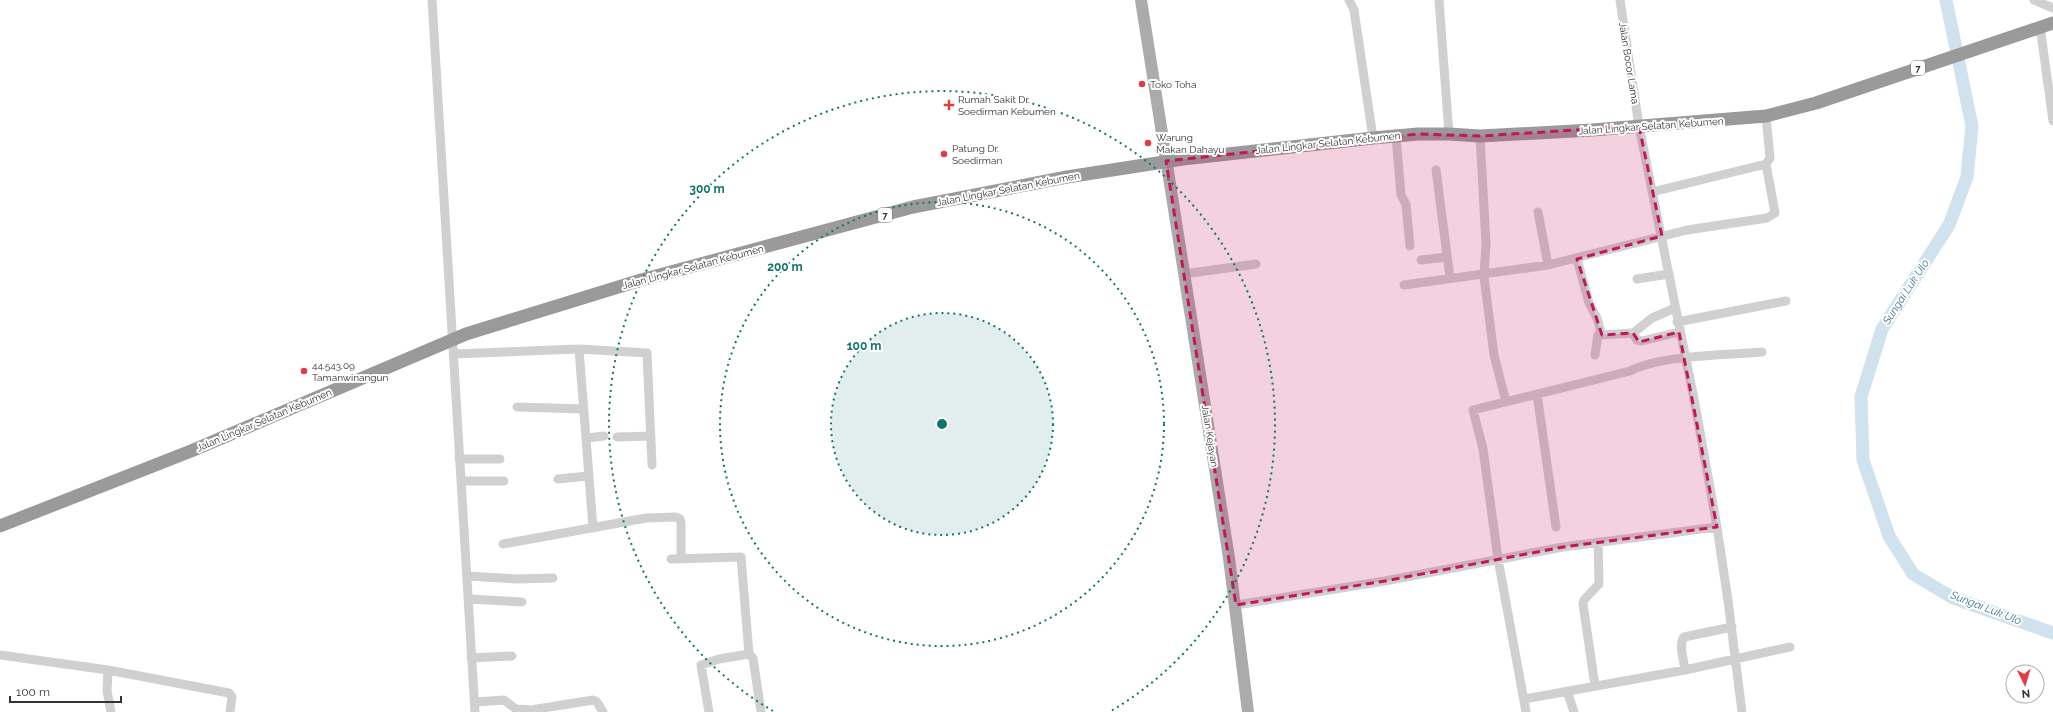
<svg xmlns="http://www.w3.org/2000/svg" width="2053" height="712" font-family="Raleway,sans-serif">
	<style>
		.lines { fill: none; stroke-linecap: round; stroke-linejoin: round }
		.river { stroke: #cfe2ee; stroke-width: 13 }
		.minor { stroke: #d0d0d0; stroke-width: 9 }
		.major { stroke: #ababab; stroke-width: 12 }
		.highway { stroke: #9a9a9a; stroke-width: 13 }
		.marked { fill: #c2185b; fill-opacity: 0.2; stroke: #c2185b; stroke-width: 3; stroke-dasharray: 8 5; stroke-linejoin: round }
		.ring { fill: none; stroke: #0f766e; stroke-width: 2; stroke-dasharray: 2 4 }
		.poi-dot { fill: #e63946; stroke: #fff; stroke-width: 1.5 }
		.labels { text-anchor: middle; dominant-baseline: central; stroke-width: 4; stroke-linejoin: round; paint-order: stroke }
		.shield { fill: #fff; stroke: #707070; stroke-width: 1 }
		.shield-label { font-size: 9px; font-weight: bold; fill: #333 }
		.street-label { font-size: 10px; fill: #333; stroke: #fff }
		.poi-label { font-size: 10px; fill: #333; stroke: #fff; text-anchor: start }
		.water-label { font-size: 11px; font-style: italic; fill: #3f7597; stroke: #fff }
		.centre { fill: #0f766e; stroke: #fff; stroke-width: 2 }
		.ring-label { font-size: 12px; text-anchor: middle; font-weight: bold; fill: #0f766e; stroke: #fff; stroke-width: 4; stroke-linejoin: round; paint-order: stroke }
	</style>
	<rect width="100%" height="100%" fill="#fff"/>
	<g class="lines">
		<path class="river" d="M 1946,0 L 1972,126 L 1967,177 L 1949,225 L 1882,329 L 1861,397 L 1863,460 L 1889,536 L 1913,574 L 1953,598 L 2053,633"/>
		<path class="minor" d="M 432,0 L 475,712
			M 1349,0 L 1354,10 L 1373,138
			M 1439,0 L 1449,134
			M 1620,0 L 1639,126 L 1695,404 L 1717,527 L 1728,601 L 1742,712
			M 2034,0 L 2053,8
			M 2040,26 L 2053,121
			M 1766,116 L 1770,158 L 1766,164
			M 1396,136 L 1401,195 L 1406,204 L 1410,246
			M 1480,136 L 1486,243 L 1484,277 L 1494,355 L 1506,402
			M 1436,170 L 1450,278
			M 1538,212 L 1548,265
			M 1577,259 L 1589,303 L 1597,318 L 1602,335
			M 1421,260 L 1447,257
			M 1184,274 L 1256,264
			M 1637,279 L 1669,274
			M 1404,285 L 1548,265 L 1687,230 L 1767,218 L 1775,213 L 1766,164 L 1652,192
			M 1677,322 L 1786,301
			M 1633,333 L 1637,340 L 1642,341 L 1679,332
			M 579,349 L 593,528
			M 454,354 L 579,349 L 647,353 L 652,465
			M 1595,355 L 1598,335 L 1633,333 L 1652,318 L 1675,308
			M 1537,394 L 1556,527
			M 517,407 L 584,409
			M 617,437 L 651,436
			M 586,438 L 604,436
			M 459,459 L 500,459
			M 558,479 L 588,476
			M 461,481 L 504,481
			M 503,544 L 646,518 L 676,517 L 680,519 L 681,523 L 681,558
			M 671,559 L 741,557 L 749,654 L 753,658 L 761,712
			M 467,576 L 517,579 L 553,578
			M 468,599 L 522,602
			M 1236,605 L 1385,581 L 1563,547 L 1717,527
			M 0,655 L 108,670 L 229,693 L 232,697 L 230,712
			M 471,658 L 512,656
			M 108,670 L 107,691 L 111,712
			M 1685,670 C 1684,660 1678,645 1684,637 L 1732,627
			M 1595,686 L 1583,604 L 1584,600 L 1599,584 L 1598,542
			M 1567,691 L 1574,712
			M 1524,699 L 1685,670 L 1790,647
			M 475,702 L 504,700 L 516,709 L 531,710 L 593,700 L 597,702 L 603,712
			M 709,712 L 701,665 L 719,659 L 749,654
			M 1526,712 L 1498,559 L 1483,449 L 1473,410 L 1630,371 C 1660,355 1727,355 1762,352"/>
		<path class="major" d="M 1141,0 L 1229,558 L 1248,712"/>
		<path class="highway" d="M 0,526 L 191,451 L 466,334 L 641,280 L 913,207 L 1067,177 L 1183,159 L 1373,138 L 1418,134 L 1449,134 L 1480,136 L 1592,130 L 1766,116 L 1816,103 L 2053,23"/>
	</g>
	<path class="marked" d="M 1639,126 L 1662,236 L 1577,259 L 1602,335 L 1633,333 L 1639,342 L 1679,332 L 1717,527 L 1563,547 L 1385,581 L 1236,605 L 1166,161 L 1418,134 L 1480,136 Z"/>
	<circle cx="942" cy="424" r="111" fill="#0f766e" fill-opacity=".12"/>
	<g class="ring">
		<circle cx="942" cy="424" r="111"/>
		<circle cx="942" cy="424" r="222"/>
		<path d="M773 711A333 333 0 1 1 1111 711"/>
	</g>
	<g class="poi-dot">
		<circle cx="1142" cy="84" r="4"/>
		<path d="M947 99h4v4h4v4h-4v4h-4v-4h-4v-4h4z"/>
		<circle cx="1148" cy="143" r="4"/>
		<circle cx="944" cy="154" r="4"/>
		<circle cx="304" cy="371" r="4"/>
	</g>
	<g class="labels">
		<g class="shield">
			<rect x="1911" y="61" width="14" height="14" rx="3"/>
			<rect x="878" y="208" width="14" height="14" rx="3"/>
		</g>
		<g class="shield-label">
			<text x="1918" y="68">7</text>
			<text x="885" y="215">7</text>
		</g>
		<g class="street-label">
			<text transform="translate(1629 63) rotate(81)">Jalan Bocor Lama</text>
			<text transform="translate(1651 126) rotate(-4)">Jalan Lingkar Selatan Kebumen</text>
			<text transform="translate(1328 143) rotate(-6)">Jalan Lingkar Selatan Kebumen</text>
			<text transform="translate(1008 189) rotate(-11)">Jalan Lingkar Selatan Kebumen</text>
			<text transform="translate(693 267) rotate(-15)">Jalan Lingkar Selatan Kebumen</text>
			<text transform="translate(264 420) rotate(-23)">Jalan Lingkar Selatan Kebumen</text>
			<text transform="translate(1210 436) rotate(81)">Jalan Kejayan</text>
		</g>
		<g class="poi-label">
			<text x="1150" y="84">Toko Toha</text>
			<text x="958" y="99">Rumah Sakit Dr.<tspan x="958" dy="12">Soedirman Kebumen</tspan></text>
			<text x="1156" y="137">Warung<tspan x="1156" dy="12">Makan Dahayu</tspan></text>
			<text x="952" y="148">Patung Dr.<tspan x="952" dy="12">Soedirman</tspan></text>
			<text x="312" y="365">44.543.09<tspan x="312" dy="12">Tamanwinangun</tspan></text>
		</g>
		<g class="water-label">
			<text transform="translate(1906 292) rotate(-57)">Sungai Luk Ulo</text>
			<text transform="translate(1986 608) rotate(21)">Sungai Luk Ulo</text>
		</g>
	</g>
	<circle cx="942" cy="424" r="6" class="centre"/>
	<g class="ring-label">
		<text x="707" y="193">300 m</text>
		<text x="785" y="271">200 m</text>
		<text x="864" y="350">100 m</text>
	</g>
	<g transform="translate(2025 684) rotate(175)"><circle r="19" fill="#ffffff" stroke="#adadad"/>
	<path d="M0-3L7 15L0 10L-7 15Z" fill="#e63946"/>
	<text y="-6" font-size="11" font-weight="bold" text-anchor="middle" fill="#333333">N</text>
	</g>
	<path d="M10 696v6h111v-6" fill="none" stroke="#333333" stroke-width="2"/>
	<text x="16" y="696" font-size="12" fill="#333333" stroke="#ffffff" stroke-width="3" paint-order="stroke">100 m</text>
</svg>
